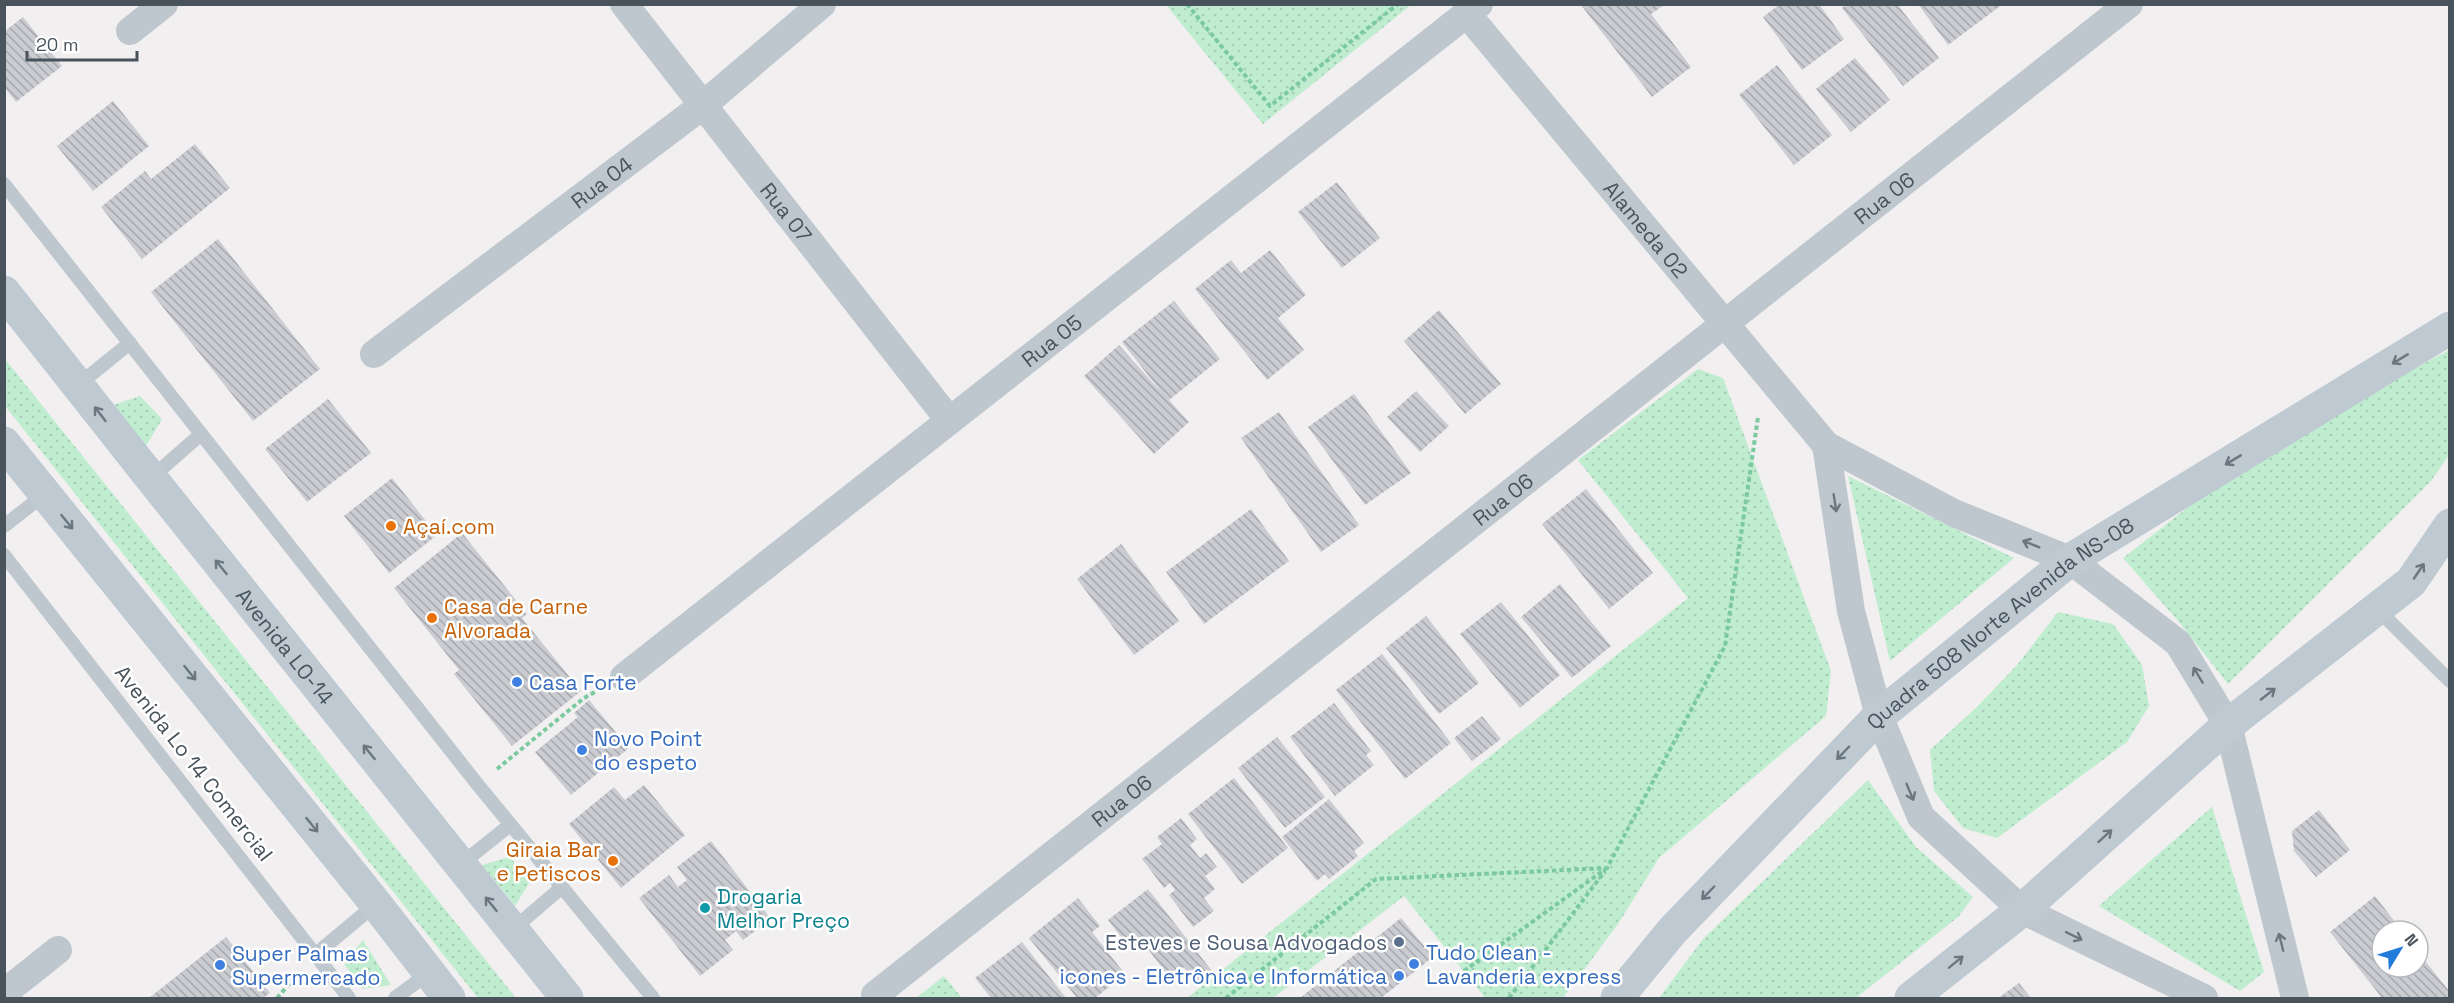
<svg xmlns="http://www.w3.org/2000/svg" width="2454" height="1003" font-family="'Space Grotesk',sans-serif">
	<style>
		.grass { fill: url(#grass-dots) }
		.building { fill: url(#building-back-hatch) }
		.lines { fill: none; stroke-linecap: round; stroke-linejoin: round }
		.path { stroke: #7ac99f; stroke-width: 4; stroke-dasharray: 4.5 3; stroke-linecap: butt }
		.lane { stroke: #bec7ce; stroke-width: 14 }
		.street { stroke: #bec7ce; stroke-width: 28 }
		.secondary { stroke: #bec9d2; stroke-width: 33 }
		.oneway { stroke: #6b767f }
		.oneway2 { stroke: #6b767e }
		.food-dot { fill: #e8710a; stroke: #fff; stroke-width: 2 }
		.shop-dot { fill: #3f7fe0; stroke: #fff; stroke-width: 2 }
		.culture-dot { fill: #0f9aa8; stroke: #fff; stroke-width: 2 }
		.service-dot { fill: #5c6f8a; stroke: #fff; stroke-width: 2 }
		.labels { text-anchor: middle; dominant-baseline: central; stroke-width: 5; stroke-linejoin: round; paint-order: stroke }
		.street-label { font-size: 21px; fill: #48535c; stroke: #fff }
		.food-label { font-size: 21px; fill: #c56008; stroke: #fff; text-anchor: start }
		.shop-label { font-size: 21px; fill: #366cbe; stroke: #fff; text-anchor: start }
		.culture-label { font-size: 21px; fill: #0d838f; stroke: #fff; text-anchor: start }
		.service-label { font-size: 21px; fill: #4e5e75; stroke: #fff; text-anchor: end }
	</style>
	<defs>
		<pattern id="grass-dots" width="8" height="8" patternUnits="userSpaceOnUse" patternTransform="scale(1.5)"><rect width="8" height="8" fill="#c0edd0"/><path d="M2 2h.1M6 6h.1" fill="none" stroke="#a6cdb5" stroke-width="1.8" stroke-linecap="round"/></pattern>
		<pattern id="building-back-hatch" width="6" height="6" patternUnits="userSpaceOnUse" patternTransform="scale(1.5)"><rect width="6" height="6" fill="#caccd2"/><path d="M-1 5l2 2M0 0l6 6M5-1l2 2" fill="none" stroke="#a6a8ae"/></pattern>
	</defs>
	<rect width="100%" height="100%" fill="#f2eff0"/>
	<path class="grass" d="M 1166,5 L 1411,5 L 1263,124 Z
		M 2449,350 L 2449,455 L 2431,481 L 2228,684 L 2179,622 L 2123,558 L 2218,484 L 2343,408 Z
		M 4,359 L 5,359 L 516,998 L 478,998 L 5,406 Z
		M 1698,369 L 1723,378 L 1831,671 L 1826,716 L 1659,858 L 1618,924 L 1563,998 L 1485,998 L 1404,896 L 1273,998 L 1187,998 L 1688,598 L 1578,460 Z
		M 140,396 L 162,419 L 146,446 L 113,405 Z
		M 1848,476 L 2014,558 L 1890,661 Z
		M 2058,612 L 2113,624 L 2142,665 L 2149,706 L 2127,742 L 1997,838 L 1963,828 L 1934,791 L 1930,750 L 1977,707 L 2018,664 Z
		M 1868,780 L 1916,847 L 1973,897 L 1958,917 L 1856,998 L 1659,998 L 1703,939 Z
		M 2212,807 L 2264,972 L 2240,991 L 2099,906 Z
		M 509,857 L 531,880 L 515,906 L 482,865 Z
		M 363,940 L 391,985 L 363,989 L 344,964 Z
		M 944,976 L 962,998 L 916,998 Z"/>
	<path class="building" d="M 1780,4 L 1819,4 L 1844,39 L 1802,70 L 1763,17 Z
		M 1847,4 L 1897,4 L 1939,58 L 1903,86 L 1842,8 Z
		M 1918,4 L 2003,4 L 1948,45 Z
		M 1581,5 L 1664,5 L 1651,14 L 1691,67 L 1652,97 Z
		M 23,17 L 62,66 L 16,102 L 4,87 L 4,32 Z
		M 1855,58 L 1890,100 L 1851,132 L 1816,89 Z
		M 1777,65 L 1832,135 L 1794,165 L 1739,95 Z
		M 113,101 L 149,146 L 93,191 L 57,146 Z
		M 195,144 L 230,188 L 142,259 L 101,207 L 145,171 L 151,179 Z
		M 1337,182 L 1380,238 L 1342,268 L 1298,212 Z
		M 218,239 L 320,369 L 253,421 L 151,292 Z
		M 1270,250 L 1306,295 L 1278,318 L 1304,350 L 1267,380 L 1195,289 L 1231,260 L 1241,273 Z
		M 1174,301 L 1220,359 L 1169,400 L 1189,422 L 1154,454 L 1084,376 L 1119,345 L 1162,393 L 1122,342 Z
		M 1439,310 L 1501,384 L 1465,414 L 1404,341 Z
		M 1416,391 L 1449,426 L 1420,452 L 1387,417 Z
		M 1354,394 L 1411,473 L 1365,505 L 1308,427 Z
		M 328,399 L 371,453 L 307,502 L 265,449 Z
		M 1279,412 L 1359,525 L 1321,552 L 1241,438 Z
		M 392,478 L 437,535 L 389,573 L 344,516 Z
		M 1586,489 L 1653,573 L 1609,609 L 1542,524 Z
		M 1251,509 L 1289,561 L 1204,624 L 1166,572 Z
		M 462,533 L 527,614 L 522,618 L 581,691 L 512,746 L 454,674 L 459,670 L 394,588 Z
		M 1121,544 L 1179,621 L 1134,655 L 1077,579 Z
		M 1560,584 L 1611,646 L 1572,678 L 1521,617 Z
		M 1501,602 L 1560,675 L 1520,708 L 1460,634 Z
		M 1426,616 L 1479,683 L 1439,714 L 1386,648 Z
		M 1382,654 L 1451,743 L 1405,779 L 1336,690 Z
		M 589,700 L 629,748 L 571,795 L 535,752 L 578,717 L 574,713 Z
		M 1334,703 L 1371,751 L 1366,755 L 1374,765 L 1335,796 L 1290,737 Z
		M 1482,716 L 1501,739 L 1472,761 L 1454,738 Z
		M 1277,737 L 1325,797 L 1285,828 L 1238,768 Z
		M 1234,778 L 1288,848 L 1242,884 L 1188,814 Z
		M 644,785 L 685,835 L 621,888 L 569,824 L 614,787 L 625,800 Z
		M 1329,799 L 1364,843 L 1354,851 L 1358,856 L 1329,879 L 1325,874 L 1317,881 L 1282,837 Z
		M 2319,810 L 2350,850 L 2316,877 L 2294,851 L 2292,831 Z
		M 1181,818 L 1197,839 L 1190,845 L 1200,858 L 1206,853 L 1217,867 L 1205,876 L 1215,889 L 1204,898 L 1214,911 L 1193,927 L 1169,895 L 1175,890 L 1170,883 L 1164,888 L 1142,859 L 1162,844 L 1157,837 Z
		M 711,841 L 771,919 L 743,940 L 736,931 L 725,940 L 733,950 L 700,976 L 639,898 L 669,875 L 678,887 L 687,880 L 677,867 Z
		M 1148,889 L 1212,971 L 1196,983 L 1184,967 L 1170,978 L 1144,944 L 1133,953 L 1108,920 Z
		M 2375,896 L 2402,931 L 2382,931 L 2382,967 L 2418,967 L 2418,952 L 2450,992 L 2450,998 L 2382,998 L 2330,932 Z
		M 1078,898 L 1100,926 L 1092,932 L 1125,974 L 1095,998 L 1077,998 L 1029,938 Z
		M 1401,918 L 1433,957 L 1381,998 L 1300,998 Z
		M 226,937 L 270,993 L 263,998 L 149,998 Z
		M 1022,942 L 1066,998 L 991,998 L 975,978 Z
		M 2019,983 L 2031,998 L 1998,998 Z"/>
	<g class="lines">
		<path class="path" d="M 1187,4 L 1270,106 L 1398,4
			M 497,769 L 584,698 L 595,692
			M 1464,971 L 1607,868
			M 277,998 L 298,974
			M 1226,998 L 1376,879 L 1607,868 L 1725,646 L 1758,417
			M 1509,998 L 1605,871"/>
		<path class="lane" d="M 4,184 L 478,785 L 653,998
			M 78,385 L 130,343
			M 151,478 L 201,434
			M 4,526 L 45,494
			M 4,555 L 349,998
			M 2377,609 L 2450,681
			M 460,865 L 510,825
			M 512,930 L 561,888
			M 316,954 L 376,904
			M 395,998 L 429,973"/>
		<g class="street">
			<path id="s1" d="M 624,4 L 949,420"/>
			<path id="s2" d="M 1467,14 L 1826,445 L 1954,513 L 2070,560 L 2178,643 L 2228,725 L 2295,998"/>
			<path d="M 130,31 L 164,4"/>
			<path id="s3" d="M 374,354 L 702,106 L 822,4"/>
			<path d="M 1826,445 L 1851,611 L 1879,716 L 1921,817 L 2022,910 L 2204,998"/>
			<path id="s4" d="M 624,677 L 1479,4"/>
			<path d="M 4,993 L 58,950"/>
			<path id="s5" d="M 875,995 L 2129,4"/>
		</g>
		<g class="secondary">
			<path id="s6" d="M 4,292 L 151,478 L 567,998"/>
			<path d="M 4,443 L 376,904 L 449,998"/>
			<path id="s7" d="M 1617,998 L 1673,930 L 1879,716 L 2070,560 L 2450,328"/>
			<path d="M 1911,998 L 2022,910 L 2228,725 L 2411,582 L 2450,525"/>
		</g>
	</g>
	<defs><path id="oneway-shaft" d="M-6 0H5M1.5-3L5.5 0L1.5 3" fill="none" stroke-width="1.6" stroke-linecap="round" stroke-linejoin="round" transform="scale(1.5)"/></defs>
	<g class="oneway">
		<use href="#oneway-shaft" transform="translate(2400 359) rotate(149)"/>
		<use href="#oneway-shaft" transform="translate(100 414) rotate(-128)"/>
		<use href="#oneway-shaft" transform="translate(2233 460) rotate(149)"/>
		<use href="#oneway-shaft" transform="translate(67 522) rotate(51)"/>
		<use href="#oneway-shaft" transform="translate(221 567) rotate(-129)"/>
		<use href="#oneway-shaft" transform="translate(2419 571) rotate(-56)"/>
		<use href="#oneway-shaft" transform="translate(190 673) rotate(51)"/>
		<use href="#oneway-shaft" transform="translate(2268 694) rotate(-38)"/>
		<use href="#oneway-shaft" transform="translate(369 752) rotate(-129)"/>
		<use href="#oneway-shaft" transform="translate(1843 753) rotate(134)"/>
		<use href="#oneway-shaft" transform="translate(312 825) rotate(51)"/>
		<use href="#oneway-shaft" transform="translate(2105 836) rotate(-42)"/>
		<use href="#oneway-shaft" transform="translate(1708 893) rotate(134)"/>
		<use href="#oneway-shaft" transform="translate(491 904) rotate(-129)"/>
		<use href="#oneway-shaft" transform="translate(1956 962) rotate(-39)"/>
	</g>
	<g class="oneway2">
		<use href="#oneway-shaft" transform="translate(1835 503) rotate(81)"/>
		<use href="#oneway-shaft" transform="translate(2031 544) rotate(-158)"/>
		<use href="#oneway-shaft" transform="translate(2198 675) rotate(-121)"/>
		<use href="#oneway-shaft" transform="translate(1910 792) rotate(67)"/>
		<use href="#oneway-shaft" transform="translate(2074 936) rotate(26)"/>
		<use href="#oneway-shaft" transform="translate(2281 942) rotate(-104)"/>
	</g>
	<g class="food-dot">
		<circle cx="391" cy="526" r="6"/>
		<circle cx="432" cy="618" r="6"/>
		<circle cx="613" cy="861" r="6"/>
	</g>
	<g class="shop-dot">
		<circle cx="517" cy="682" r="6"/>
		<circle cx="582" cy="750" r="6"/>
		<circle cx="1414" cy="964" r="6"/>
		<circle cx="220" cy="965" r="6"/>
		<circle cx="1399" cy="976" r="6"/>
	</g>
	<circle class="culture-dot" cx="705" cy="908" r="6"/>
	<circle class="service-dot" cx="1399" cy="942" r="6"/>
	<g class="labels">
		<g class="street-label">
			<text stroke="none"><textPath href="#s3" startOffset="285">Rua 04</textPath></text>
			<text stroke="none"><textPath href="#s5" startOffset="1286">Rua 06</textPath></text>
			<text stroke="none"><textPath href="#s1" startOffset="264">Rua 07</textPath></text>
			<text stroke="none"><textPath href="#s2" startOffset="280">Alameda 02</textPath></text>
			<text stroke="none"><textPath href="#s4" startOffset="544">Rua 05</textPath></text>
			<text stroke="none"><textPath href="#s5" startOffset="800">Rua 06</textPath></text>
			<text stroke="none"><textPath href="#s7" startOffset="538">Quadra 508 Norte Avenida NS-08</textPath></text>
			<text stroke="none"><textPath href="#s6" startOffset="452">Avenida LO-14</textPath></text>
			<text transform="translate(194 763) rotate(52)">Avenida Lo 14 Comercial</text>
			<text stroke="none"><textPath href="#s5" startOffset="314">Rua 06</textPath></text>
		</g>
		<g class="food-label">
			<text x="403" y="526">Açaí.com</text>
			<text x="444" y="606">Casa de Carne<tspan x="444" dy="24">Alvorada</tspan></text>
			<text x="601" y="849" text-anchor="end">Giraia Bar<tspan x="601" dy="24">e Petiscos</tspan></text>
		</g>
		<g class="shop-label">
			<text x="529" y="682">Casa Forte</text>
			<text x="594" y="738">Novo Point<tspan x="594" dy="24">do espeto</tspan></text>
			<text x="1426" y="952">Tudo Clean -<tspan x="1426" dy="24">Lavanderia express</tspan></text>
			<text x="232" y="953">Super Palmas<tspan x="232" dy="24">Supermercado</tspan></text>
			<text x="1387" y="976" text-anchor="end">icones - Eletrônica e Informática</text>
		</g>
		<g class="culture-label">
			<text x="717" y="896">Drogaria<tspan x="717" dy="24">Melhor Preço</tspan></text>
		</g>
		<g class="service-label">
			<text x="1387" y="942">Esteves e Sousa Advogados</text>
		</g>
	</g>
	<rect width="2454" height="1003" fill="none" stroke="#48535c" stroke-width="12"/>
	<g transform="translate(2400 949) rotate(52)"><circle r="28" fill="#ffffff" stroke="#b6babe" stroke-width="1.5"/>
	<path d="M0-4.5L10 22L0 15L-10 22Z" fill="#227ad9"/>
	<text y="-9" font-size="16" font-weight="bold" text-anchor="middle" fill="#48535c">N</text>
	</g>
	<path d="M27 51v9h110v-9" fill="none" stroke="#48535c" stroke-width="3"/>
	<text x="36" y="51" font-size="18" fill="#48535c" stroke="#ffffff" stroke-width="4.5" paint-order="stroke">20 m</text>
</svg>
